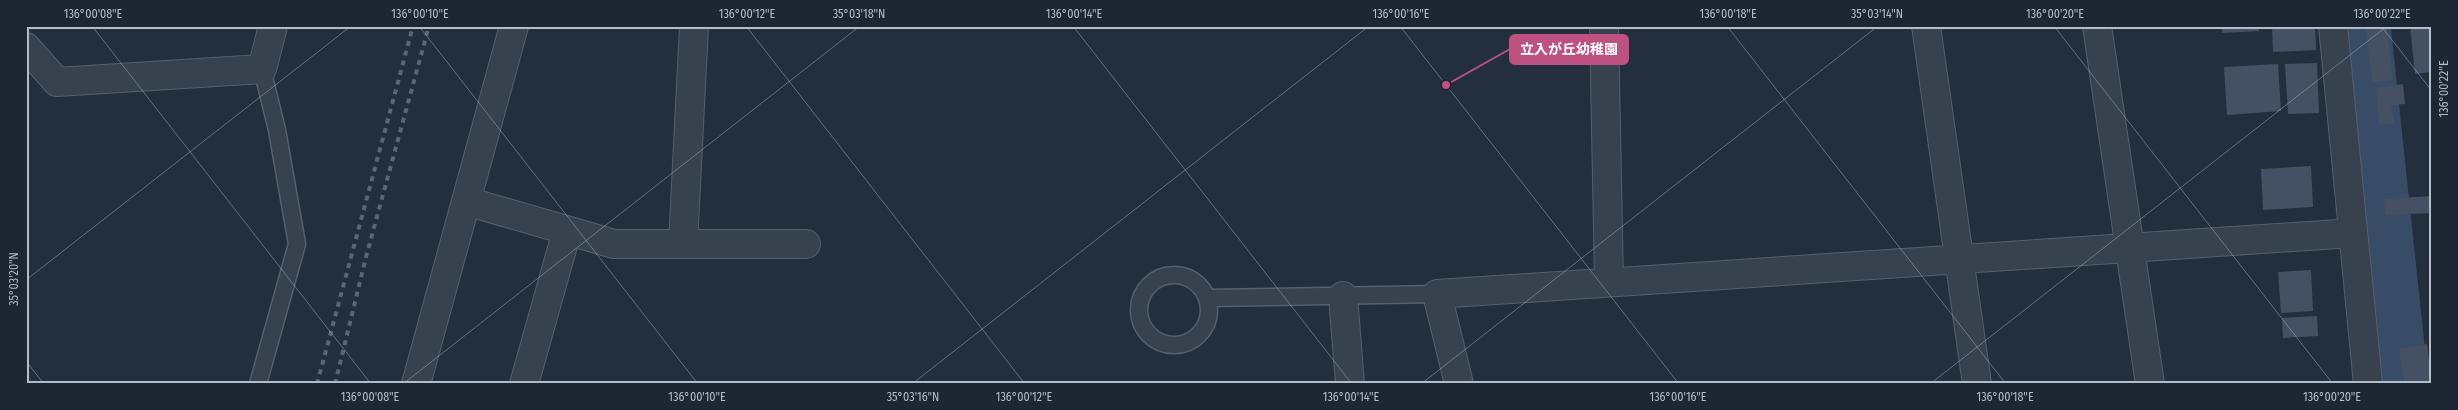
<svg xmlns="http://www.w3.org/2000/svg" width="2458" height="410" font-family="'Fira Sans Condensed','Noto Sans JP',sans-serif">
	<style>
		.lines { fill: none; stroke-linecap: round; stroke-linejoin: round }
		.river { stroke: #394c67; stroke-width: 61 }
		.building { fill: #455162 }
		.lane-casing { stroke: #565f6c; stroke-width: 19 }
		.street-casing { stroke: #565f6c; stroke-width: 30 }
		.lane { stroke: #38414e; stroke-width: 16 }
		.street { stroke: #38414e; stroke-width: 28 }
		.rail { stroke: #5a6575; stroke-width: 4; stroke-dasharray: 5 5; stroke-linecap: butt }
		.ticks { fill: none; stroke: #b4bcc9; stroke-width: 1; stroke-opacity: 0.45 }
		.leader { fill: none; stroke: #bd5182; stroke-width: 2 }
		.callout-dot { fill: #bd5182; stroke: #1d2633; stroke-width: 2 }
		.callout { fill: #bd5182; stroke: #bd5182; stroke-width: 2 }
		.callout-label { font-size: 14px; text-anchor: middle; font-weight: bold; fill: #fff }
		.neatline { fill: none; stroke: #b4bcc9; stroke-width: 2 }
		.ticks-label { font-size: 12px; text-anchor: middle; fill: #b4bcc9 }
	</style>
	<rect width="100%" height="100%" fill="#242f3e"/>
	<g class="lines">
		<path class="river" d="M 2360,26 L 2398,384"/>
	</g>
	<path class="building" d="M 2222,26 L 2259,26 L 2259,31 L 2222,33 Z
		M 2272,26 L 2315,26 L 2316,50 L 2273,52 Z
		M 2410,26 L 2432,26 L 2432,81 L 2430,72 L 2415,74 Z
		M 2387,28 L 2393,80 L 2372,83 L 2366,30 Z
		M 2317,63 L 2319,113 L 2288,114 L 2285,64 Z
		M 2278,64 L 2281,111 L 2227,115 L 2224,67 Z
		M 2403,84 L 2405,104 L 2391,105 L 2394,123 L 2379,125 L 2376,88 Z
		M 2311,166 L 2313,207 L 2263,210 L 2261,169 Z
		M 2431,196 L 2432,213 L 2385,215 L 2384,199 Z
		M 2311,270 L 2313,311 L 2281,313 L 2278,272 Z
		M 2317,316 L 2318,336 L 2283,338 L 2282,318 Z
		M 2427,344 L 2432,384 L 2405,384 L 2399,349 Z"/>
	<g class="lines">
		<defs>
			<path id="lane" d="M1139 310a35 35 0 1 1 70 0a35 35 0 1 1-70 0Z
				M 1208,298 L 1437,294
				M 258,384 L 297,244 L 277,130 L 262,69"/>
			<path id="street" d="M 1604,26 L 1609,282
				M 1926,26 L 1977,384
				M 2097,26 L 2150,384
				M 2333,26 L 2368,384
				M 26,47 L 57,82 L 262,69 L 273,26
				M 466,201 L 614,244 L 806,244
				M 683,244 L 694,26
				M 1343,296 L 1350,384
				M 416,384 L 514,26
				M 524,384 L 567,231
				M 1459,384 L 1437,294 L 2353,233"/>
		</defs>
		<use href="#lane" class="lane-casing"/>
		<use href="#street" class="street-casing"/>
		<use href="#lane" class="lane"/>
		<use href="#street" class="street"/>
		<path class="rail" d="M 317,384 L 413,26
			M 335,384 L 366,257 L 429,26"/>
	</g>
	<path class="ticks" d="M 92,26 L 371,384M 419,26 L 698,384M 746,26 L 1025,384M 1073,26 L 1352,384M 1400,26 L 1679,384M 1727,26 L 2006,384M 2054,26 L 2333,384M 2381,26 L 2432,91M 26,280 L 351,26M 26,361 L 44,384M 403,384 L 860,26M 912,384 L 1369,26M 1421,384 L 1878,26M 1930,384 L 2387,26"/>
	<path class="leader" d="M1446 85L1510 49"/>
	<circle class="callout-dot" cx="1446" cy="85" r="5"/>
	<rect class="callout" x="1510" y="35" width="118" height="29" rx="5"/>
	<g class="callout-label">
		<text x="1569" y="54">立入が丘幼稚園</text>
	</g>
	<rect width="2458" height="410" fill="none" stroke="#1d2633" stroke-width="55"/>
	<rect x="28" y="28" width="2402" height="354" class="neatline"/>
	<g class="ticks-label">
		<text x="93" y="18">136°00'08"E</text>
		<text x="420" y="18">136°00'10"E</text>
		<text x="747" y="18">136°00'12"E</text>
		<text x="859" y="18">35°03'18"N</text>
		<text x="1074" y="18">136°00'14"E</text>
		<text x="1401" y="18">136°00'16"E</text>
		<text x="1728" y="18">136°00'18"E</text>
		<text x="1877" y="18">35°03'14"N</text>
		<text x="2055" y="18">136°00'20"E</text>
		<text x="2382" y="18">136°00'22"E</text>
		<text transform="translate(2444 89) rotate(-90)" y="4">136°00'22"E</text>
		<text transform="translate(14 279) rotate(-90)" y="4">35°03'20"N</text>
		<text x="370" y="401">136°00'08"E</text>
		<text x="697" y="401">136°00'10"E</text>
		<text x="913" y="401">35°03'16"N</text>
		<text x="1024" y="401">136°00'12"E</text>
		<text x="1351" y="401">136°00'14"E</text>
		<text x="1678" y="401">136°00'16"E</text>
		<text x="2005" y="401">136°00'18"E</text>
		<text x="2332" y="401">136°00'20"E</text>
	</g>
</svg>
